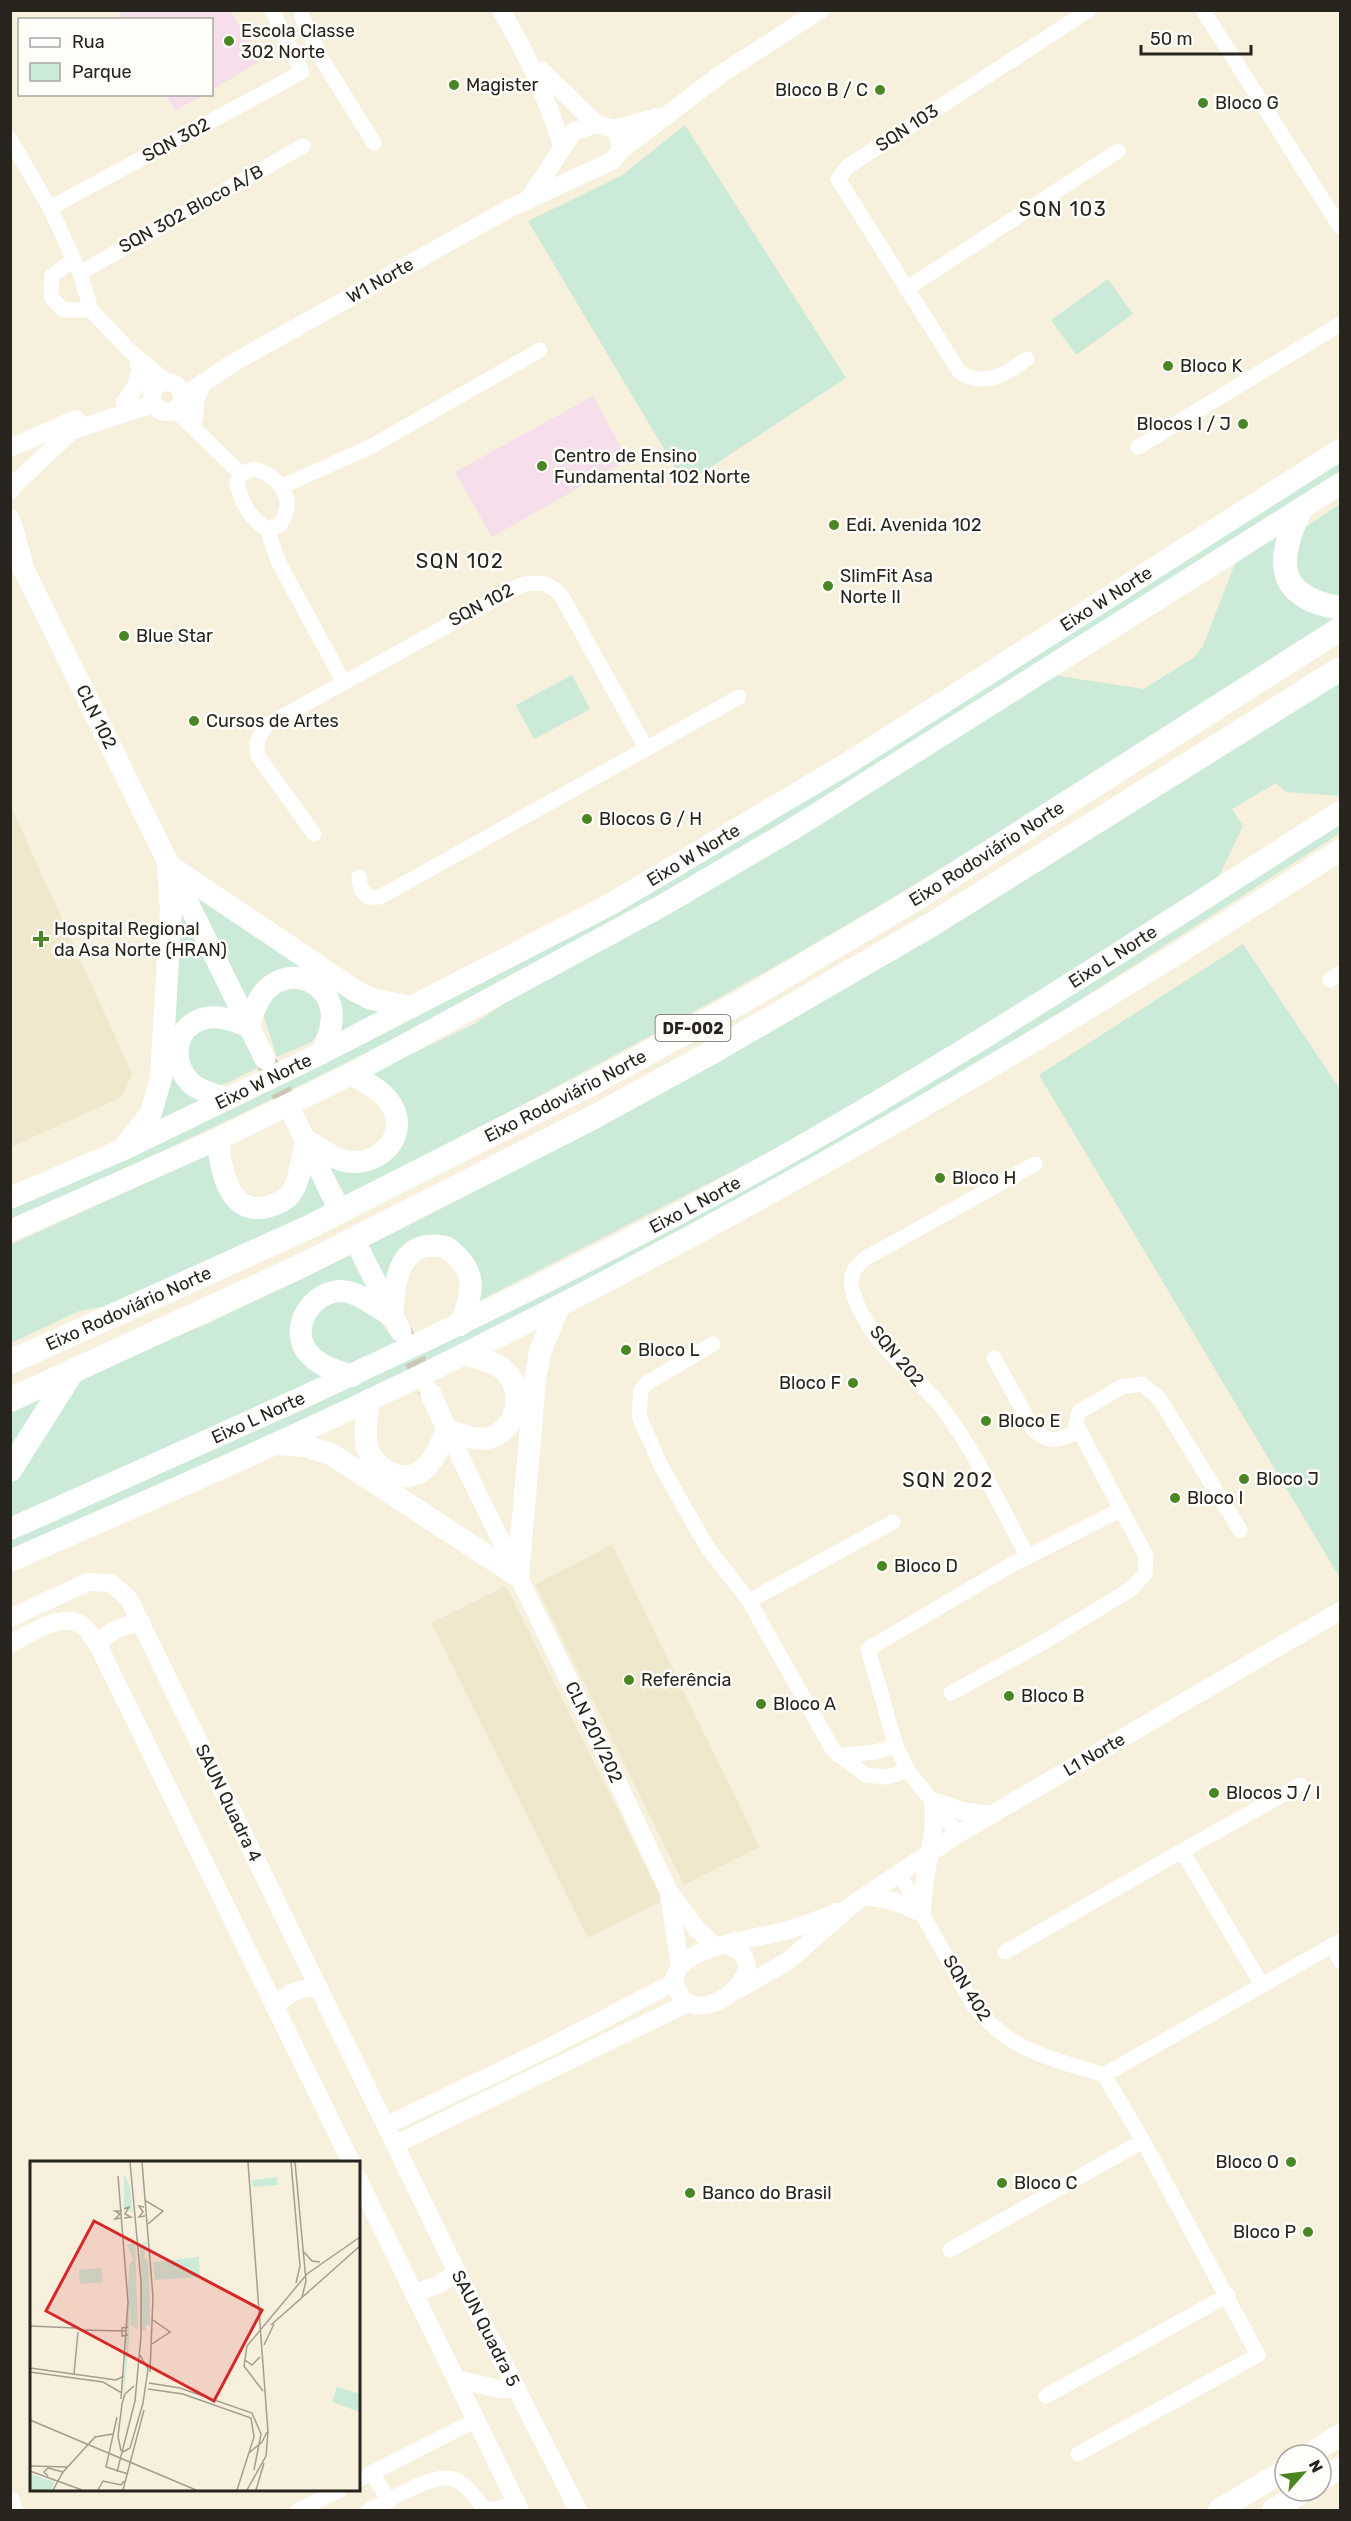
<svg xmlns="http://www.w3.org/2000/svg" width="1351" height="2521" font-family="Rubik,sans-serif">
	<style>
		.built { fill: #f0e8cd }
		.education { fill: #f6dfeb }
		.green { fill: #cbead8 }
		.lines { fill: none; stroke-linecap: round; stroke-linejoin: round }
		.secondary-tunnel { stroke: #cdc7b7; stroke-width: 21; stroke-dasharray: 21 10; stroke-linecap: butt }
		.minor { stroke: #fff; stroke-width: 15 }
		.tertiary { stroke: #fff; stroke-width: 18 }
		.secondary { stroke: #fff; stroke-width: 21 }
		.primary { stroke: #fff; stroke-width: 22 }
		.trunk { stroke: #fff; stroke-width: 24 }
		.poi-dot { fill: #4a8624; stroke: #fffefa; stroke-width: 2 }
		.labels { text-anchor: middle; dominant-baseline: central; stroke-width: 5; stroke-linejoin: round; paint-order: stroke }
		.shield { fill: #fffefa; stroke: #68655f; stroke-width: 1.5 }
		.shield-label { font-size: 16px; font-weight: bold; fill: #27241d }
		.poi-label { font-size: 18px; fill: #27241d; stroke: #fffefa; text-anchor: start }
		.street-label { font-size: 18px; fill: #27241d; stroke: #fffefa }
		.neighbourhood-label { font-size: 20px; letter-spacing: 1.5px; fill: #27241d; stroke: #fffefa }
		.inset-road { fill: none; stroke: #a49e90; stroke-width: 1.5 }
		.view { fill: #d62828; fill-opacity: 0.15; stroke: #d62828; stroke-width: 3 }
		.inset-edge { fill: none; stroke: #27241d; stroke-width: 3 }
	</style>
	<rect width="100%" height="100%" fill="#f7f0dd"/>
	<path class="built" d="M 10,804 L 132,1074 L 122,1097 L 11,1147 Z
		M 612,1545 L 760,1847 L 684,1885 L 535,1584 Z
		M 506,1586 L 663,1901 L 588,1938 L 431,1623 Z"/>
	<path class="education" d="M 118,11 L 231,11 L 259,62 L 212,90 L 212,20 L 124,19 Z
		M 166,95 L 203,95 L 175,111 Z
		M 593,396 L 628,460 L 492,537 L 455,472 Z"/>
	<path class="green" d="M 685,125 L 846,378 L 685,484 L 528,221 L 621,176 Z
		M 1108,279 L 1133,314 L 1076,355 L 1051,320 Z
		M 1340,459 L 1340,471 C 1110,619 881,770 643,905 C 438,1021 226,1125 11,1219 L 10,1206 L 452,997 Z
		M 1340,504 L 1340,600 L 1300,582 L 1292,552 L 1301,530 Z
		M 1283,528 L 1275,561 L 1336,617 C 1176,719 1017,825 853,921 C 687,1019 517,1108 346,1197 L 323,1154 L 332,1162 L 398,1140 L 366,1076 L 476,1023 L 523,990 L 1052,675 L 1144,689 L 1193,658 L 1203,646 L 1236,561 Z
		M 572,675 L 590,709 L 534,739 L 516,705 Z
		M 1340,678 L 1340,796 L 1286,792 L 1276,783 L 1232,809 L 1243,826 L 1219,876 L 1006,1013 L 774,1150 L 477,1302 L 441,1239 L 389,1289 L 369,1245 L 597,1129 Z
		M 1340,821 L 1340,833 L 1069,1007 L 957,1074 L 771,1182 L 633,1258 L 340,1405 L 11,1551 L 11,1537 L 303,1410 L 543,1293 Z
		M 195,893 L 393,1008 L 330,1040 L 316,975 L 250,1004 Z
		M 180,900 L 236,1013 C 204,1004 188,1002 174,1036 L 209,1095 L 149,1128 Z
		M 1243,944 L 1340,1089 L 1340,1578 L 1039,1075 Z
		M 285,982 L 323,998 L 319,1035 L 311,1042 L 277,1057 L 262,1011 Z
		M 198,1025 L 241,1032 L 261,1066 L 225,1084 L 214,1086 L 188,1068 L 184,1035 Z
		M 218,1150 L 219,1179 L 279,1210 L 306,1155 L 329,1205 L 116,1304 L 79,1311 L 11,1343 L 10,1245 Z
		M 353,1254 L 373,1293 L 357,1286 L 298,1323 L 331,1375 L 11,1520 L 11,1406 L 207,1324 Z
		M 347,1298 L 377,1317 L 395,1342 L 353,1363 L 338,1363 L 313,1346 L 309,1313 Z"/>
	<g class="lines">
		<path class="secondary-tunnel" d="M 267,1063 L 294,1117
			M 402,1332 L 429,1391"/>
		<path class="minor" d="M 1203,10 L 1340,227
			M 302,17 L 323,61 L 374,143
			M 10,139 L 50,208 L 80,273 L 91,310 L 129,350 L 166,381
			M 50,208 L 302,72 L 272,10
			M 73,260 L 52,276 L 51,297 L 63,310 L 91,310
			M 80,273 L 303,146
			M 906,289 L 1118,151
			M 1027,359 C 1006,374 982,389 959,371 L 838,179 L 847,167 L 1089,10
			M 137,363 L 154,388
			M 175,410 L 241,474
			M 1138,447 L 1340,324
			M 254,469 C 280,476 297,499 280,525 L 267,529 C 249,518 241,502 237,482 L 241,474 Z
			M 283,486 L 370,447 L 540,350
			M 267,529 L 279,563 L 343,681
			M 314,834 L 258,756 C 255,742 258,736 267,725 L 521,585 C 539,581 548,582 561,595 L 646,748
			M 359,877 L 361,889 L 368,897 L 380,897 L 739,697
			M 1330,980 L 1340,973
			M 713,1344 L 647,1383 L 641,1390 L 639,1416 L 661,1466 L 707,1547 L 749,1601 L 833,1750 L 866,1775 L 886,1777 L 908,1771
			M 994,1358 L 1033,1429 C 1049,1445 1059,1440 1079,1431
			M 1028,1557 C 1001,1508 977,1454 943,1409 C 913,1371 863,1338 852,1288 C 849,1273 855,1267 866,1258 L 1035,1164
			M 749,1601 L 893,1522
			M 951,1693 L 1044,1642 L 1131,1589 L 1145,1574 L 1146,1556 L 1076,1424 L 1079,1412 L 1121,1387 L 1142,1384 L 1159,1398 L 1240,1530
			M 839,1756 L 875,1752 L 896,1746
			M 958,1834 L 908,1771 L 896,1746 L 868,1649 L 1011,1565 L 1120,1510
			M 899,1873 L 974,2006 C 1011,2052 1050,2058 1104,2075 L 1143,2141 L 1258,2355 L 1078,2454
			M 1332,1945 L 1340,1961
			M 1005,1952 L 1182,1851
			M 1262,1985 L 1182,1851 L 1300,1785
			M 1104,2075 L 1340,1941
			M 950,2250 L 1143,2141
			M 1046,2396 L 1228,2295
			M 372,2473 L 389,2501
			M 358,2480 L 476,2420
			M 298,2510 L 340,2490
			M 369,2510 C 389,2501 436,2470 456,2480 C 469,2486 476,2500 486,2509 L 497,2509 L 516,2502"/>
		<g class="tertiary">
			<path d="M 501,10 C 528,56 546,95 562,146"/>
			<path d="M 541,70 L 596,124"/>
			<path d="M 614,129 L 658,117"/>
			<path d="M 528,200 L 573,132 L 596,124 L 614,129 L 619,138 L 621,150"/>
			<circle cx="167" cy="397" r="15"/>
			<path id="s1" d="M 182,397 L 233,363 L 510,208 L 612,161 L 621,150 L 721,74 L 820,10"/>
			<path d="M 125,402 L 136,386 L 141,368"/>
			<path d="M 194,419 L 195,400 L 203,383"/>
			<path d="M 10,448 L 76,419"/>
			<path d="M 11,488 L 71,431 L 153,404"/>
			<path id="s2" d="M 447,1430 L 598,1740 L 668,1890 L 697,1929 L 716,1947"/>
			<path id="s3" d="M 10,1618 L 88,1582 L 111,1583 L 129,1599 L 457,2272 L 578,2510"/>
			<path d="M 10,1644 C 30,1634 62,1610 83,1626 C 89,1630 93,1639 98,1645 L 351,2162"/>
			<path d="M 98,1645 C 111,1629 122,1625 142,1623"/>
			<path d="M 669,1895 L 680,1967"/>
			<path d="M 866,1896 L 896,1902 L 922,1913 C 921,1875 938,1839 933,1801 L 962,1811 L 990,1815"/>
			<path d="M 726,1945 C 779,1961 716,2021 687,2002 C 681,1998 676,1990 675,1982 C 671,1948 756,1938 781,1932 C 800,1927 818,1920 837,1912"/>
			<path id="s4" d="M 737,1990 L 788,1961 L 852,1905 L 958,1834 L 1340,1611"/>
			<path d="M 274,2007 C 289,1992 299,1988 319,1987"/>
			<path d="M 387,2125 L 546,2049 L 675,1982"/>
			<path d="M 396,2144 L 688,2003"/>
			<path d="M 358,2179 L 520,2510"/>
			<path d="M 414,2293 L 438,2285 L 457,2272"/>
			<path d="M 456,2379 L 499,2389 L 517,2389"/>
		</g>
		<g class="secondary">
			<path d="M 10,482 L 10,489"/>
			<path d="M 10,520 L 22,562"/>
			<path id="s5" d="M 10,550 L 23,568 L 265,1059"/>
			<path d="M 294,1117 L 334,1200"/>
			<path d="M 361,1253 L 401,1332"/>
			<path d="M 430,1392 L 447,1430"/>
			<path d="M 10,2502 L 12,2510"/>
		</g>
		<g class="primary">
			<path d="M 168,865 L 354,990 L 371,999 L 412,1007"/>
			<path d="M 228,1099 C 217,1095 203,1092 193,1085 C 170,1066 172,1028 203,1019 C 218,1014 234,1021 248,1026 C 253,1014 257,999 267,989 C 292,965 332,982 332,1017 C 332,1029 326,1042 322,1053"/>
			<path d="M 218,1139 C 220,1168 228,1216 267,1207 C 274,1205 283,1202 288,1197 C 301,1184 301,1158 306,1140 C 319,1148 337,1162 353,1162 C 383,1163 408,1134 392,1106 C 384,1091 365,1082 351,1074"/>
			<path d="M 126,1145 L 151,1113 L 161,1078 L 171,910 L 168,865"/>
			<path id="s6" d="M 10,1198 L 122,1150 L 322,1053 L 611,904 L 845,765 L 1340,450"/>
			<path d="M 10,1231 L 218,1139 L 351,1074 L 665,904 L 796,827 L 1340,484"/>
			<path d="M 352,1376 C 337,1371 322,1367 311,1356 C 283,1329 317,1281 352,1293 C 366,1298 380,1309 392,1316 C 394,1281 399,1237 446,1247 C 479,1271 474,1291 460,1325"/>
			<path d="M 369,1400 C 367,1415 364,1431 367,1447 C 373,1469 403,1486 423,1470 C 435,1460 441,1443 447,1430 C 460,1434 473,1441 488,1438 C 519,1431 527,1385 500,1367 C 490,1360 477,1358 465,1354"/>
			<path d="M 278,1444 L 304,1446 L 331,1454 L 518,1576 L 535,1380 L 540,1352 L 559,1306"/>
			<path id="s7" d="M 10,1529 C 274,1411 539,1295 791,1152 C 978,1046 1159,927 1340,812"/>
			<path d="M 10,1561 C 163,1494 317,1428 466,1353 C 767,1203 1058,1033 1340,850"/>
			<path d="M 1308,2455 L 1340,2435"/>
			<path d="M 1321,2480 L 1340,2468"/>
			<path d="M 1219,2510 L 1285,2470"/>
			<path d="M 1273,2510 L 1304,2491"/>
		</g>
		<g class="trunk">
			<path d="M 1300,510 C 1276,562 1275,597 1340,608"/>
			<path id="s8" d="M 10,1362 L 307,1228 L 591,1084 L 743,1001 L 919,897 L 1340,629"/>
			<path d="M 10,1400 L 301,1266 L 592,1118 L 707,1055 L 931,925 L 1340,669"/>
			<path d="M 10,1470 L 72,1372"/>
		</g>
	</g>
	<g class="poi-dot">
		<circle cx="229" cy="41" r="6"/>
		<circle cx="454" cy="85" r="6"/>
		<circle cx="880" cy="90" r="6"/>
		<circle cx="1203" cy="103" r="6"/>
		<circle cx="1168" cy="366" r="6"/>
		<circle cx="1243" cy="424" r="6"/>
		<circle cx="542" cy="466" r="6"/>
		<circle cx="834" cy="525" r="6"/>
		<circle cx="828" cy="586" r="6"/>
		<circle cx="124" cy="636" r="6"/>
		<circle cx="194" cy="721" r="6"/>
		<circle cx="587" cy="819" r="6"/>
		<path d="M38 930h6v6h6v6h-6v6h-6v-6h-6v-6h6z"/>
		<circle cx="940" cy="1178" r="6"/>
		<circle cx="626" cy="1350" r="6"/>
		<circle cx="853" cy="1383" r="6"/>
		<circle cx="986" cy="1421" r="6"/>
		<circle cx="1244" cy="1479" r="6"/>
		<circle cx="1175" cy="1498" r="6"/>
		<circle cx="882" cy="1566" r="6"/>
		<circle cx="629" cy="1680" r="6"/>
		<circle cx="1009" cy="1696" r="6"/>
		<circle cx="761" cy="1704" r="6"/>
		<circle cx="1214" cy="1793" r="6"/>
		<circle cx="1291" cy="2162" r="6"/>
		<circle cx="1002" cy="2183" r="6"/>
		<circle cx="690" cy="2193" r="6"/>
		<circle cx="1308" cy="2232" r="6"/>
	</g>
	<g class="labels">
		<rect class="shield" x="655.5" y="1015" width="75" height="26" rx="4.5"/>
		<g class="shield-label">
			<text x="693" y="1028">DF-002</text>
		</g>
		<g class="poi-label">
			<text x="241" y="31">Escola Classe<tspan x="241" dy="21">302 Norte</tspan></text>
			<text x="466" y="85">Magister</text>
			<text x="868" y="90" text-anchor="end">Bloco B / C</text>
			<text x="1215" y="103">Bloco G</text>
			<text x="1180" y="366">Bloco K</text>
			<text x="1231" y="424" text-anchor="end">Blocos I / J</text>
			<text x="554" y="456">Centro de Ensino<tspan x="554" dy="21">Fundamental 102 Norte</tspan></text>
			<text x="846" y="525">Edi. Avenida 102</text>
			<text x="840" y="576">SlimFit Asa<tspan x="840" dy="21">Norte II</tspan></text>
			<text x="136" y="636">Blue Star</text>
			<text x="206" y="721">Cursos de Artes</text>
			<text x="599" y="819">Blocos G / H</text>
			<text x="54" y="929">Hospital Regional<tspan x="54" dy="21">da Asa Norte (HRAN)</tspan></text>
			<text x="952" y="1178">Bloco H</text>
			<text x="638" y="1350">Bloco L</text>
			<text x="841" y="1383" text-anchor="end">Bloco F</text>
			<text x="998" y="1421">Bloco E</text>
			<text x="1256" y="1479">Bloco J</text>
			<text x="1187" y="1498">Bloco I</text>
			<text x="894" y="1566">Bloco D</text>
			<text x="641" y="1680">Referência</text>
			<text x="1021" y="1696">Bloco B</text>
			<text x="773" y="1704">Bloco A</text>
			<text x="1226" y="1793">Blocos J / I</text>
			<text x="1279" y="2162" text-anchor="end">Bloco O</text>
			<text x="1014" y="2183">Bloco C</text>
			<text x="702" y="2193">Banco do Brasil</text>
			<text x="1296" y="2232" text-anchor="end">Bloco P</text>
		</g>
		<g class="street-label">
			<text transform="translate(907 128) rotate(-33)">SQN 103</text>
			<text transform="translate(176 140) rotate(-28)">SQN 302</text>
			<text transform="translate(191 209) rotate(-29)">SQN 302 Bloco A/B</text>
			<text stroke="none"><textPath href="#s1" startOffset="230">W1 Norte</textPath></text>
			<text stroke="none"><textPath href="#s6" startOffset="1251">Eixo W Norte</textPath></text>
			<text transform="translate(481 605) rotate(-28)">SQN 102</text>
			<text stroke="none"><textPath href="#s5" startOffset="188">CLN 102</textPath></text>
			<text stroke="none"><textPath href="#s8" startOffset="1102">Eixo Rodoviário Norte</textPath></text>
			<text stroke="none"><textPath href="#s6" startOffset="765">Eixo W Norte</textPath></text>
			<text stroke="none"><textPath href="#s7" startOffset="1244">Eixo L Norte</textPath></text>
			<text stroke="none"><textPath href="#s6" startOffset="279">Eixo W Norte</textPath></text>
			<text stroke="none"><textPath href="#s8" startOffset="616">Eixo Rodoviário Norte</textPath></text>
			<text stroke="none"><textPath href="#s7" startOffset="758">Eixo L Norte</textPath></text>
			<text stroke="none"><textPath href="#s8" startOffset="130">Eixo Rodoviário Norte</textPath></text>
			<text transform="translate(897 1356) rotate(50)">SQN 202</text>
			<text stroke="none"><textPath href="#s7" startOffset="272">Eixo L Norte</textPath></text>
			<text stroke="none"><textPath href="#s2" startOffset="336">CLN 201/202</textPath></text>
			<text stroke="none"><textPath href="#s4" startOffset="429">L1 Norte</textPath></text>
			<text stroke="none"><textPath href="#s3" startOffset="360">SAUN Quadra 4</textPath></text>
			<text transform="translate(967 1988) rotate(58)">SQN 402</text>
			<text stroke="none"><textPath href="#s3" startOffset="945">SAUN Quadra 5</textPath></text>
		</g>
		<g class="neighbourhood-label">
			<text x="1063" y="209">SQN 103</text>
			<text x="460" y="561">SQN 102</text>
			<text x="948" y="1480">SQN 202</text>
		</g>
	</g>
	<g transform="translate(30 2161)">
		<rect width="330" height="330" fill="#f7f0dd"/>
		<path d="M 94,13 L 100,26 L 102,51 L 94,47 ZM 247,16 L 248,24 L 223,26 L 222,19 ZM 117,81 L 114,96 L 118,100 L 120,139 L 120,164 L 116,164 L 116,170 L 112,170 L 110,83 ZM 97,83 L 105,83 L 108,169 L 101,164 L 100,140 L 99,180 L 93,240 L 99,104 L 103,98 ZM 169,96 L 170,116 L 125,119 L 123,101 ZM 71,107 L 73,121 L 50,123 L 49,109 ZM 307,226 L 330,233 L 330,251 L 302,241 ZM 0,313 L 25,321 L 21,329 L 0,329 Z" fill="#cbead8"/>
		<path class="inset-road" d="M 112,1 L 123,136 L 120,211M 261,1 L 270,105 L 266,122M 265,1 L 276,120 L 272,136M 88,15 L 98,141 L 91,238M 116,40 L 133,50 L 118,63M 114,46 L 109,45 L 113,51 L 109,56 L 115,55M 94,48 L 99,46 L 95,53 L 101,56 L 94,57M 92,50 L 85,50 L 90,53 L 85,58 L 92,57M 274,91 L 282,100 L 290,101M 241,164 L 330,85M 0,165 L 46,167M 50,169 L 96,170M 98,174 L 92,175 L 92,167 L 98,166M 122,183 L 140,171 L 123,159M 234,184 L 244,163M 215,199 L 222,204 L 230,196M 0,207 L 86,219 L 94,215M 0,211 L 73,221 L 92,232M 44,213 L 48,171M 119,222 L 150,227 L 222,252 L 231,273 L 224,309M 118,228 L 153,233 L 221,257 L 224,276 L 207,329M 233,230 L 214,205 L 217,185 L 277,113 L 330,76M 87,256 L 76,306 L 98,313M 0,259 L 166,329M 91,290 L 88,275 L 92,243 L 95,233 L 104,225M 93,291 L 100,287 L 113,242 L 118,208 L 110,194M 219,292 L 232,281 L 237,271M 0,305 L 37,306M 0,310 L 52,329M 87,311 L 105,240 L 111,175 L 111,121 L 100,1M 18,315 L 14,311 L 18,307 L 33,311M 23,329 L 33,311 L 65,276 L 83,273M 68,329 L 73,320 L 91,324 L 94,320M 93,329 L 114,249M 217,329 L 236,295 L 238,271 L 218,1M 226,329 L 234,302"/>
		<path class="view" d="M 64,60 L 232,149 L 184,240 L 16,150 Z"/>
		<rect width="330" height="330" class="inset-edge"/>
	</g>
	<rect width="1351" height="2521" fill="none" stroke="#27241d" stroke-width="24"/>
	<rect x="18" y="18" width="195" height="78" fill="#fffefa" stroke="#a9a7a2" stroke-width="1.5"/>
	<rect x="30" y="38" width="30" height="9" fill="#ffffff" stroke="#a9a7a2" stroke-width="1.5"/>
	<text x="72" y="48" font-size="18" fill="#27241d">Rua</text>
	<rect x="30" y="63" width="30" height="18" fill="#cbead8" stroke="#a9a7a2" stroke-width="1.5"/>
	<text x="72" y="78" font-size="18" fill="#27241d">Parque</text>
	<g transform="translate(1303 2473) rotate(62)"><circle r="28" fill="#fffefa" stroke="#a9a7a2" stroke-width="1.5"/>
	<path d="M0-4.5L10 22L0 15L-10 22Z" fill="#4a8624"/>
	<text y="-9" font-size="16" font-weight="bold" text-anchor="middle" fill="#27241d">N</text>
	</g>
	<path d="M1141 45v9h110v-9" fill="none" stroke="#27241d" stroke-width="3"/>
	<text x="1150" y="45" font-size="18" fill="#27241d" stroke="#fffefa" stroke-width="4.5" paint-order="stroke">50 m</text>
</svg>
